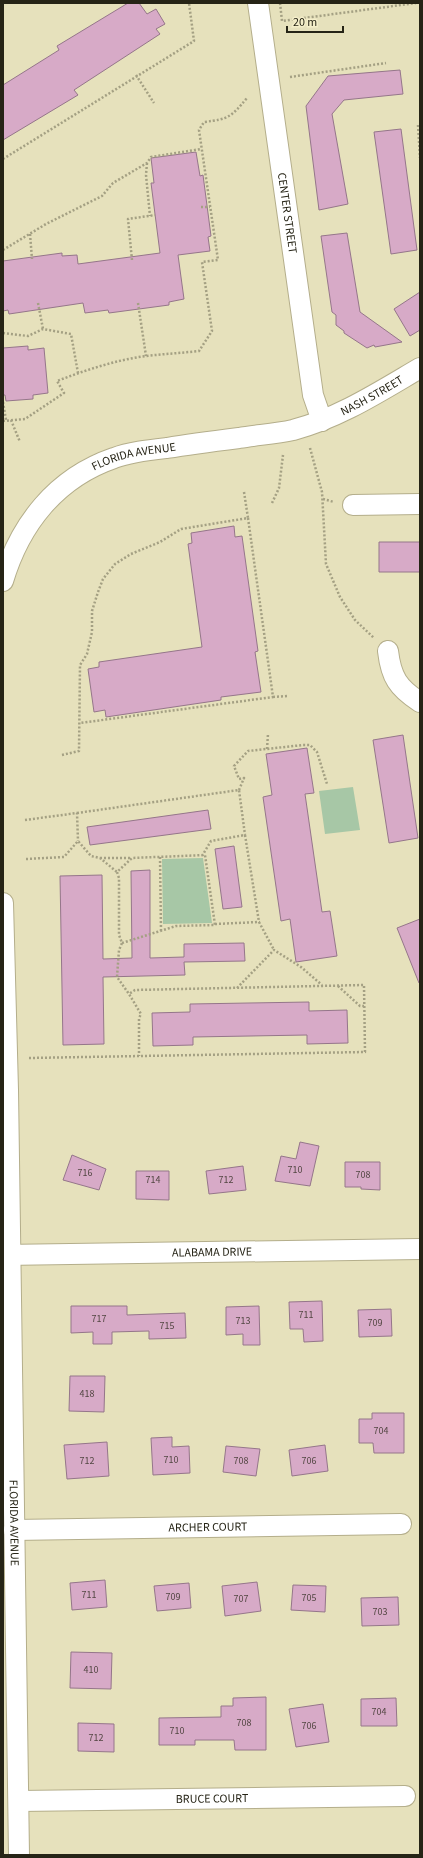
<svg xmlns="http://www.w3.org/2000/svg" width="423" height="1858" font-family="'Source Sans 3',sans-serif">
	<style>
		.green { fill: #a7c7a6 }
		.building { fill: #d7aac7; stroke: #95768a }
		.lines { fill: none; stroke-linecap: round; stroke-linejoin: round }
		.minor-casing { stroke: #b4ae8b; stroke-width: 22 }
		.path { stroke: #a4a083; stroke-width: 2.5; stroke-dasharray: 2 2; stroke-linecap: butt }
		.minor { stroke: #fff; stroke-width: 20 }
		.labels { text-anchor: middle; dominant-baseline: central; stroke-width: 3; stroke-linejoin: round; paint-order: stroke }
		.number-label { font-size: 10px; fill: #524642 }
		.street-label { font-size: 12px; fill: #262416; stroke: #f4eec9 }
	</style>
	<rect width="100%" height="100%" fill="#e6e1bc"/>
	<path class="green" d="M 353,787 L 360,830 L 325,834 L 319,791 Z
		M 203,858 L 212,923 L 163,924 L 162,859 Z"/>
	<path class="building" d="M 128,3 L 139,3 L 147,14 L 156,9 L 165,24 L 156,29 L 160,34 L 74,90 L 78,95 L 3,140 L 3,85 L 59,50 L 57,46 Z
		M 400,70 L 403,94 L 344,100 L 332,114 L 348,204 L 319,210 L 306,106 L 328,76 Z
		M 401,129 L 417,250 L 391,254 L 374,132 Z
		M 196,152 L 200,176 L 203,175 L 211,236 L 208,237 L 210,251 L 178,255 L 184,299 L 169,302 L 169,305 L 109,313 L 108,310 L 85,313 L 83,303 L 9,314 L 8,310 L 3,311 L 3,261 L 62,253 L 62,256 L 77,255 L 78,264 L 160,253 L 151,183 L 154,183 L 151,158 Z
		M 347,233 L 360,312 L 402,342 L 375,347 L 374,345 L 367,348 L 344,333 L 344,331 L 336,325 L 336,315 L 332,312 L 321,236 Z
		M 420,292 L 420,330 L 410,336 L 394,309 Z
		M 28,346 L 28,350 L 44,348 L 48,393 L 33,395 L 33,399 L 6,401 L 5,395 L 3,395 L 3,348 Z
		M 234,526 L 235,537 L 242,536 L 258,651 L 255,652 L 261,692 L 221,697 L 221,700 L 106,717 L 105,710 L 94,712 L 88,669 L 99,667 L 99,662 L 202,647 L 188,544 L 192,543 L 191,533 Z
		M 379,542 L 420,542 L 420,572 L 379,572 Z
		M 403,735 L 418,838 L 389,843 L 373,740 Z
		M 307,748 L 314,793 L 305,794 L 322,912 L 330,911 L 337,956 L 296,962 L 290,919 L 281,921 L 263,797 L 272,795 L 266,754 Z
		M 208,810 L 211,829 L 90,845 L 87,827 Z
		M 234,846 L 242,907 L 223,909 L 215,849 Z
		M 150,870 L 150,958 L 184,957 L 184,944 L 244,943 L 245,961 L 184,962 L 185,975 L 103,977 L 104,1044 L 63,1045 L 60,876 L 102,875 L 103,959 L 132,958 L 131,871 Z
		M 420,919 L 420,983 L 419,983 L 397,928 Z
		M 309,1002 L 309,1011 L 347,1010 L 348,1043 L 307,1044 L 307,1035 L 193,1037 L 193,1045 L 153,1046 L 152,1013 L 190,1012 L 190,1004 Z
		M 300,1142 L 319,1146 L 310,1186 L 275,1181 L 281,1156 L 296,1159 Z
		M 72,1155 L 106,1169 L 99,1190 L 63,1180 Z
		M 345,1162 L 380,1162 L 380,1190 L 361,1189 L 361,1187 L 345,1187 Z
		M 243,1166 L 246,1190 L 209,1194 L 206,1171 Z
		M 136,1171 L 169,1171 L 169,1200 L 136,1199 Z
		M 322,1301 L 323,1341 L 304,1342 L 303,1329 L 290,1329 L 289,1302 Z
		M 71,1306 L 127,1306 L 127,1315 L 185,1313 L 186,1338 L 149,1339 L 149,1331 L 112,1332 L 112,1344 L 93,1344 L 93,1332 L 71,1333 Z
		M 259,1306 L 260,1345 L 243,1345 L 243,1334 L 226,1335 L 226,1307 Z
		M 391,1309 L 392,1336 L 359,1337 L 358,1310 Z
		M 70,1376 L 105,1376 L 104,1412 L 69,1411 Z
		M 372,1413 L 404,1413 L 404,1453 L 374,1453 L 373,1443 L 359,1443 L 359,1419 L 372,1419 Z
		M 172,1437 L 172,1447 L 189,1446 L 190,1473 L 153,1475 L 151,1438 Z
		M 107,1442 L 109,1476 L 67,1479 L 64,1445 Z
		M 325,1445 L 328,1471 L 292,1476 L 289,1450 Z
		M 226,1446 L 260,1449 L 256,1476 L 223,1472 Z
		M 105,1580 L 107,1607 L 72,1610 L 70,1583 Z
		M 257,1582 L 261,1611 L 225,1616 L 222,1586 Z
		M 189,1583 L 191,1608 L 157,1611 L 154,1586 Z
		M 293,1585 L 326,1586 L 325,1612 L 291,1610 Z
		M 398,1597 L 399,1625 L 362,1626 L 361,1598 Z
		M 71,1652 L 112,1653 L 111,1689 L 70,1688 Z
		M 266,1697 L 266,1750 L 235,1750 L 234,1740 L 195,1740 L 195,1745 L 159,1745 L 159,1718 L 221,1717 L 221,1706 L 233,1706 L 233,1698 Z
		M 396,1698 L 397,1726 L 361,1726 L 361,1699 Z
		M 323,1704 L 329,1742 L 296,1747 L 289,1709 Z
		M 78,1723 L 114,1724 L 114,1752 L 78,1751 Z"/>
	<g class="lines">
		<defs>
			<g id="minor">
				<path id="s1" d="M 258,3 L 313,395 L 322,421"/>
				<path d="M 353,505 L 420,504"/>
				<path id="s2" d="M 3,581 C 20,524 56,478 114,458 C 130,452 149,450 167,448 C 191,444 215,441 239,438 C 256,435 275,434 293,430 C 339,418 379,392 420,368"/>
				<path d="M 388,651 C 391,677 398,688 420,702"/>
				<path id="s3" d="M 3,903 L 8,1090 L 19,1855"/>
				<path id="s4" d="M 3,1255 L 420,1249"/>
				<path id="s5" d="M 14,1530 L 401,1524"/>
				<path id="s6" d="M 19,1801 L 405,1796"/>
			</g>
		</defs>
		<use href="#minor" class="minor-casing"/>
		<path class="path" d="M 280,3 L 282,21 L 416,3
			M 136,75 L 154,103
			M 290,77 L 386,63
			M 418,125 L 420,158
			M 3,159 L 194,41 L 189,3
			M 147,163 L 146,175 L 150,216
			M 201,207 L 210,207
			M 30,234 L 32,259
			M 3,250 L 46,224 L 102,196 L 113,183 L 147,163 L 151,157 L 201,149
			M 132,260 L 128,219 L 155,215
			M 38,303 L 43,329
			M 138,303 L 146,356
			M 3,333 L 28,336 L 43,329 L 71,334 L 78,373
			M 3,402 L 6,420
			M 11,420 L 20,442
			M 3,421 L 25,419 L 64,393 L 57,381 C 86,370 116,360 146,356 C 164,354 181,353 199,351 L 212,331 L 202,262 L 218,260 L 199,130 L 204,122 C 229,119 231,117 247,98
			M 310,448 L 322,492 L 326,564 L 340,597 L 355,620 L 374,638
			M 244,492 L 248,518
			M 323,499 L 334,502
			M 272,503 L 279,488 L 283,455
			M 273,697 L 288,696
			M 267,749 L 268,734
			M 62,755 L 79,751 L 80,665 L 87,654 L 92,632 L 92,611 L 98,592 L 103,579 L 115,564 L 131,554 L 160,542 L 181,529 L 248,518 L 273,697 L 80,723
			M 239,790 L 244,778 L 239,779 L 234,766 L 248,751 L 303,745 L 310,745 L 317,752 L 327,784
			M 77,813 L 239,790 L 245,835
			M 25,820 L 77,813 L 78,841
			M 202,856 L 211,841 L 245,835 L 259,922
			M 160,857 L 161,931
			M 100,858 L 131,858
			M 26,859 L 64,857 L 78,841 L 91,856 L 100,858 L 117,872
			M 215,924 L 259,922 L 274,950
			M 122,943 L 176,926 L 215,925 L 205,855 L 132,858 L 117,872 L 119,878 L 119,935 L 122,943 L 119,950 L 117,977 L 129,994
			M 338,986 L 360,1006 L 364,1006
			M 237,988 L 274,950 L 301,967 L 322,985
			M 29,1058 L 365,1052 L 364,985 L 135,990 L 129,994 L 141,1014 L 139,1018 L 139,1056"/>
		<use href="#minor" class="minor"/>
	</g>
	<g class="labels">
		<g class="number-label">
			<text x="295" y="1170">710</text>
			<text x="85" y="1173">716</text>
			<text x="363" y="1175">708</text>
			<text x="153" y="1180">714</text>
			<text x="226" y="1180">712</text>
			<text x="306" y="1315">711</text>
			<text x="99" y="1319">717</text>
			<text x="243" y="1321">713</text>
			<text x="375" y="1323">709</text>
			<text x="167" y="1326">715</text>
			<text x="87" y="1394">418</text>
			<text x="381" y="1431">704</text>
			<text x="171" y="1460">710</text>
			<text x="87" y="1461">712</text>
			<text x="241" y="1461">708</text>
			<text x="309" y="1461">706</text>
			<text x="89" y="1595">711</text>
			<text x="173" y="1597">709</text>
			<text x="309" y="1598">705</text>
			<text x="241" y="1599">707</text>
			<text x="380" y="1612">703</text>
			<text x="91" y="1670">410</text>
			<text x="379" y="1712">704</text>
			<text x="244" y="1723">708</text>
			<text x="309" y="1726">706</text>
			<text x="177" y="1731">710</text>
			<text x="96" y="1738">712</text>
		</g>
		<g class="street-label">
			<text stroke="none"><textPath href="#s1" startOffset="212">CENTER STREET</textPath></text>
			<text stroke="none"><textPath href="#s2" startOffset="440">NASH STREET</textPath></text>
			<text stroke="none"><textPath href="#s2" startOffset="192">FLORIDA AVENUE</textPath></text>
			<text stroke="none"><textPath href="#s4" startOffset="209">ALABAMA DRIVE</textPath></text>
			<text stroke="none"><textPath href="#s3" startOffset="620">FLORIDA AVENUE</textPath></text>
			<text stroke="none"><textPath href="#s5" startOffset="194">ARCHER COURT</textPath></text>
			<text stroke="none"><textPath href="#s6" startOffset="193">BRUCE COURT</textPath></text>
		</g>
	</g>
	<rect width="423" height="1858" fill="none" stroke="#262416" stroke-width="8"/>
	<path d="M287 26v6h56v-6" fill="none" stroke="#262416" stroke-width="2"/>
	<text x="293" y="26" font-size="12" fill="#262416" stroke="#f4eec9" stroke-width="3" paint-order="stroke">20 m</text>
</svg>
